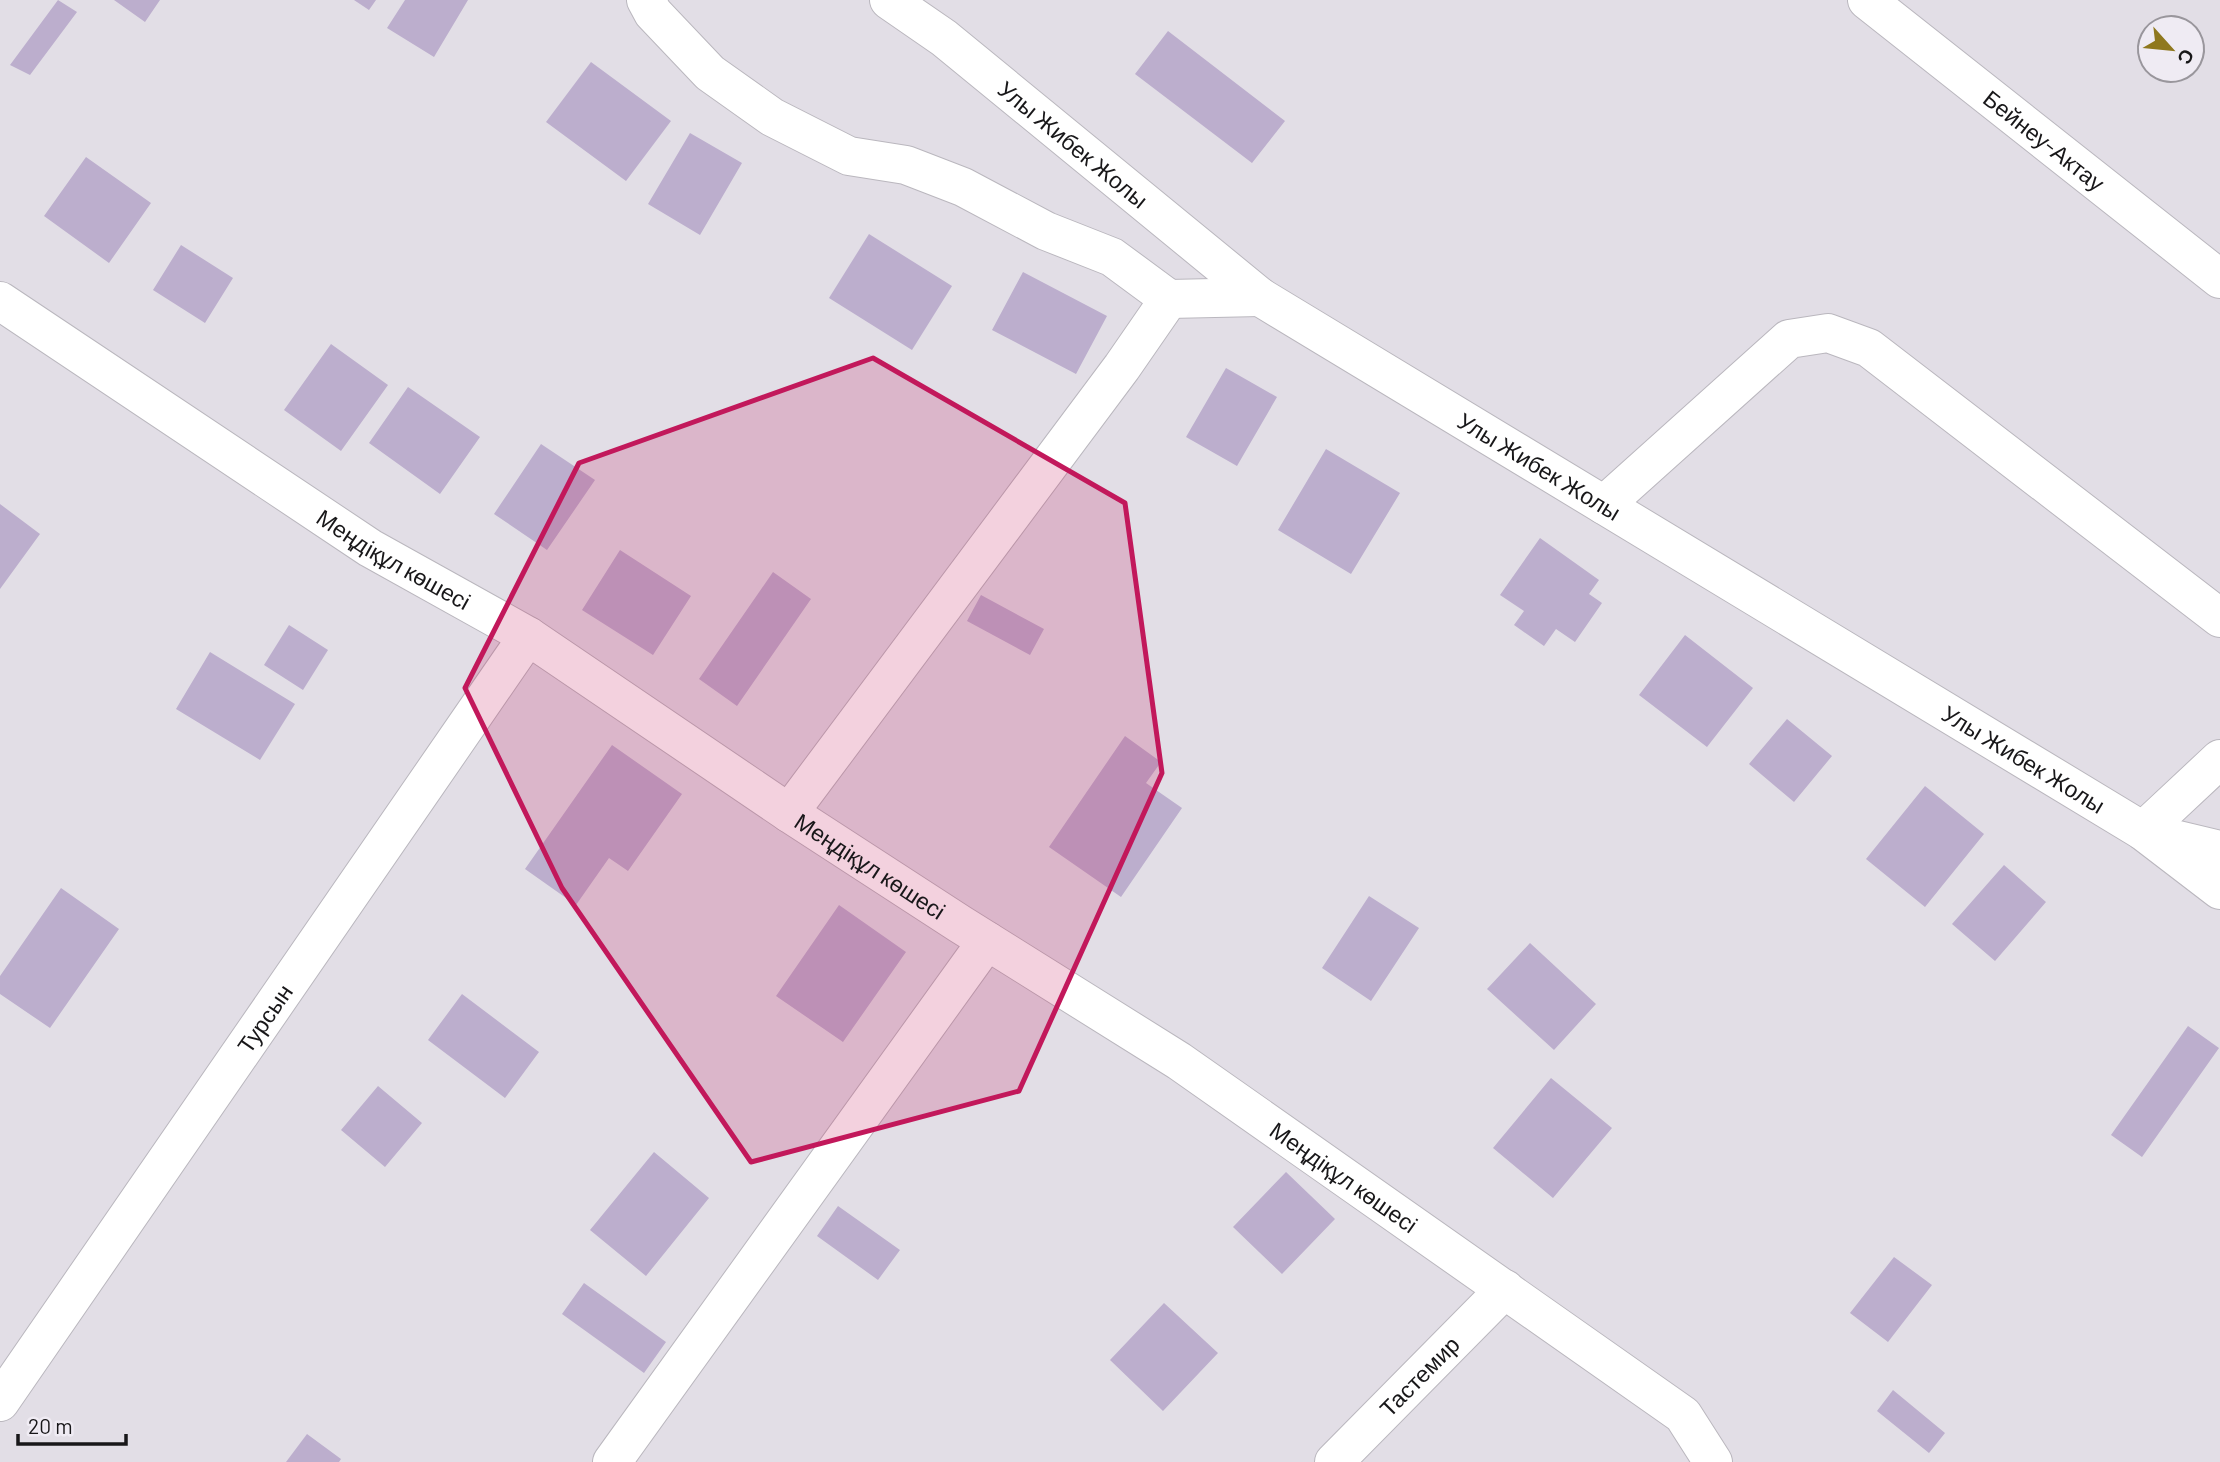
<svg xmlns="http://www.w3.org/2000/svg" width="2220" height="1462" font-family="Barlow,sans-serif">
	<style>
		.building { fill: #bcaecd }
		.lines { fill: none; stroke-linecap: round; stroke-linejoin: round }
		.street-casing { stroke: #bab7be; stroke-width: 40 }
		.highway-casing { stroke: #bab7be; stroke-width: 40 }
		.street { stroke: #fff; stroke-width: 38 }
		.highway { stroke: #fff; stroke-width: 38 }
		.marked { fill: #c2185b; fill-opacity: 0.2; stroke: #c2185b; stroke-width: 5; stroke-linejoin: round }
		.labels { text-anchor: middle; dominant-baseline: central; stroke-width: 5; stroke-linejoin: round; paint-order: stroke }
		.street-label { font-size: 23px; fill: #181719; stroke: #efebf3 }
	</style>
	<rect width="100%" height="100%" fill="#e2dee6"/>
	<path class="building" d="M 58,0 L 77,12 L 30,75 L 10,65 Z
		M 114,0 L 160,0 L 145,22 Z
		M 354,0 L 376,0 L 369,10 Z
		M 405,0 L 468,0 L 434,57 L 387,28 Z
		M 1168,31 L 1285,121 L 1252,163 L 1135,74 Z
		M 591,62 L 671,121 L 626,181 L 546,122 Z
		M 690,133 L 742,163 L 700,235 L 648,204 Z
		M 86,157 L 151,203 L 109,263 L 44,216 Z
		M 869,234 L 952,286 L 912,350 L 829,298 Z
		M 181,245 L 233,278 L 205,323 L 153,290 Z
		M 1023,272 L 1107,316 L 1076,374 L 992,330 Z
		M 331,344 L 388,385 L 341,451 L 284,410 Z
		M 1226,368 L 1277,397 L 1237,466 L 1186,437 Z
		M 408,387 L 480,437 L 440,494 L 369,443 Z
		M 541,444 L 595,480 L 547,550 L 494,514 Z
		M 1326,449 L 1400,493 L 1351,574 L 1278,530 Z
		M 0,504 L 40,534 L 0,589 Z
		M 1540,538 L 1599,580 L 1589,594 L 1602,603 L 1575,642 L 1556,629 L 1544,646 L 1514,625 L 1524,611 L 1500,595 Z
		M 620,550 L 691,596 L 653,655 L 582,610 Z
		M 773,572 L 811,599 L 737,706 L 699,679 Z
		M 981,595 L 1044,629 L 1030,655 L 967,621 Z
		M 289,625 L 328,650 L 303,690 L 264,665 Z
		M 1685,635 L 1753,688 L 1707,747 L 1639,695 Z
		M 210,652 L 295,704 L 260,760 L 176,709 Z
		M 1787,719 L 1832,756 L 1794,802 L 1749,764 Z
		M 1125,736 L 1161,762 L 1146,783 L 1182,808 L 1121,897 L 1049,847 Z
		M 612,745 L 682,794 L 628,871 L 609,858 L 576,905 L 525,869 Z
		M 1925,786 L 1984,834 L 1925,907 L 1866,859 Z
		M 2004,865 L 2046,902 L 1995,961 L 1952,924 Z
		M 61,888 L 119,929 L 50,1028 L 0,994 L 0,976 Z
		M 1369,896 L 1419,928 L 1371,1001 L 1322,968 Z
		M 839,905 L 906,952 L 843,1042 L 776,996 Z
		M 1530,943 L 1596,1004 L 1554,1050 L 1487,989 Z
		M 462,994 L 539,1052 L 505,1098 L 428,1040 Z
		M 2188,1026 L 2219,1048 L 2142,1157 L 2111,1135 Z
		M 1551,1078 L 1612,1128 L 1553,1198 L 1493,1148 Z
		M 378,1086 L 422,1123 L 385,1167 L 341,1130 Z
		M 654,1152 L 709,1198 L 646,1276 L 590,1230 Z
		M 1286,1172 L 1335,1219 L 1282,1274 L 1233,1227 Z
		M 838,1206 L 900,1250 L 878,1280 L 817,1236 Z
		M 1894,1257 L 1932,1285 L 1888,1342 L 1850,1313 Z
		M 584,1283 L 666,1342 L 644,1373 L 562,1314 Z
		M 1164,1303 L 1218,1353 L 1163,1411 L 1110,1360 Z
		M 1893,1390 L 1945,1433 L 1929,1453 L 1877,1411 Z
		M 307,1434 L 341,1459 L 339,1462 L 286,1462 Z"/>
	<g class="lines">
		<defs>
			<g id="street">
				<path d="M 646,0 L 653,13 L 710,73 L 772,117 L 849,156 L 906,165 L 963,187 L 1046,231 L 1112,257 L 1169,299 L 1260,297"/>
				<path id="s1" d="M 889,0 L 944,38 L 1260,297 L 2143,831 L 2220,890"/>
				<path id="s2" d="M 0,301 L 370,548 L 528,636 L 789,813 L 960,924 L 1179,1061 L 1683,1415 L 1713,1462"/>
				<path d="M 1604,505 L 1789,339 L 1828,333 L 1869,348 L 2220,618"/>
				<path d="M 789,813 L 1122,367 L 1169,299"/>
				<path d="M 2143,831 L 2220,759"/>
				<path d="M 2157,835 L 2220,850"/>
				<path id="s3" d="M 0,1402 L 528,636"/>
				<path d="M 612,1462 L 987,941"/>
				<path id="s4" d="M 1334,1462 L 1505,1289"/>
			</g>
			<g id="highway">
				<path id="s5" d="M 1867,0 L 2220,279"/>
			</g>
		</defs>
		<use href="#street" class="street-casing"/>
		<use href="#highway" class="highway-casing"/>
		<use href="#street" class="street"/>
		<use href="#highway" class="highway"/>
	</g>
	<path class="marked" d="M 873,358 L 1125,503 L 1162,773 L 1019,1091 L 751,1162 L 562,888 L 465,688 L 579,463 Z"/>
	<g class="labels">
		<g class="street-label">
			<text stroke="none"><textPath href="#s5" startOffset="226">Бейнеу-Актау</textPath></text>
			<text stroke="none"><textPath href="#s1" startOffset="234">Улы Жибек Жолы</textPath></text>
			<text stroke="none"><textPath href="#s1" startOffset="802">Улы Жибек Жолы</textPath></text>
			<text stroke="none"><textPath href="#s2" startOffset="471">Меңдіқұл көшесі</textPath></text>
			<text stroke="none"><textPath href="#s1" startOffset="1368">Улы Жибек Жолы</textPath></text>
			<text stroke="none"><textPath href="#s2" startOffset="1038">Меңдіқұл көшесі</textPath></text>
			<text stroke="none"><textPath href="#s3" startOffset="466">Турсын</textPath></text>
			<text stroke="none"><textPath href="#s2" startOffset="1605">Меңдіқұл көшесі</textPath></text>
			<text stroke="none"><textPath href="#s4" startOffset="121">Тастемир</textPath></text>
		</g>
	</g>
	<g transform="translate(2171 49) rotate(117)"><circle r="33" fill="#efebf3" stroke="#99969c" stroke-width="2"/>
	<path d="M0-5L12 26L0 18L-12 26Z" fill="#8f781e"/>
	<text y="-10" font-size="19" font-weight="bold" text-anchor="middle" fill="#181719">С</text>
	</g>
	<path d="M18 1434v10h108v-10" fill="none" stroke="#181719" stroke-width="3.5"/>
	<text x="28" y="1434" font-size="21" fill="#181719" stroke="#efebf3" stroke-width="5" paint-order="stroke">20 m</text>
</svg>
